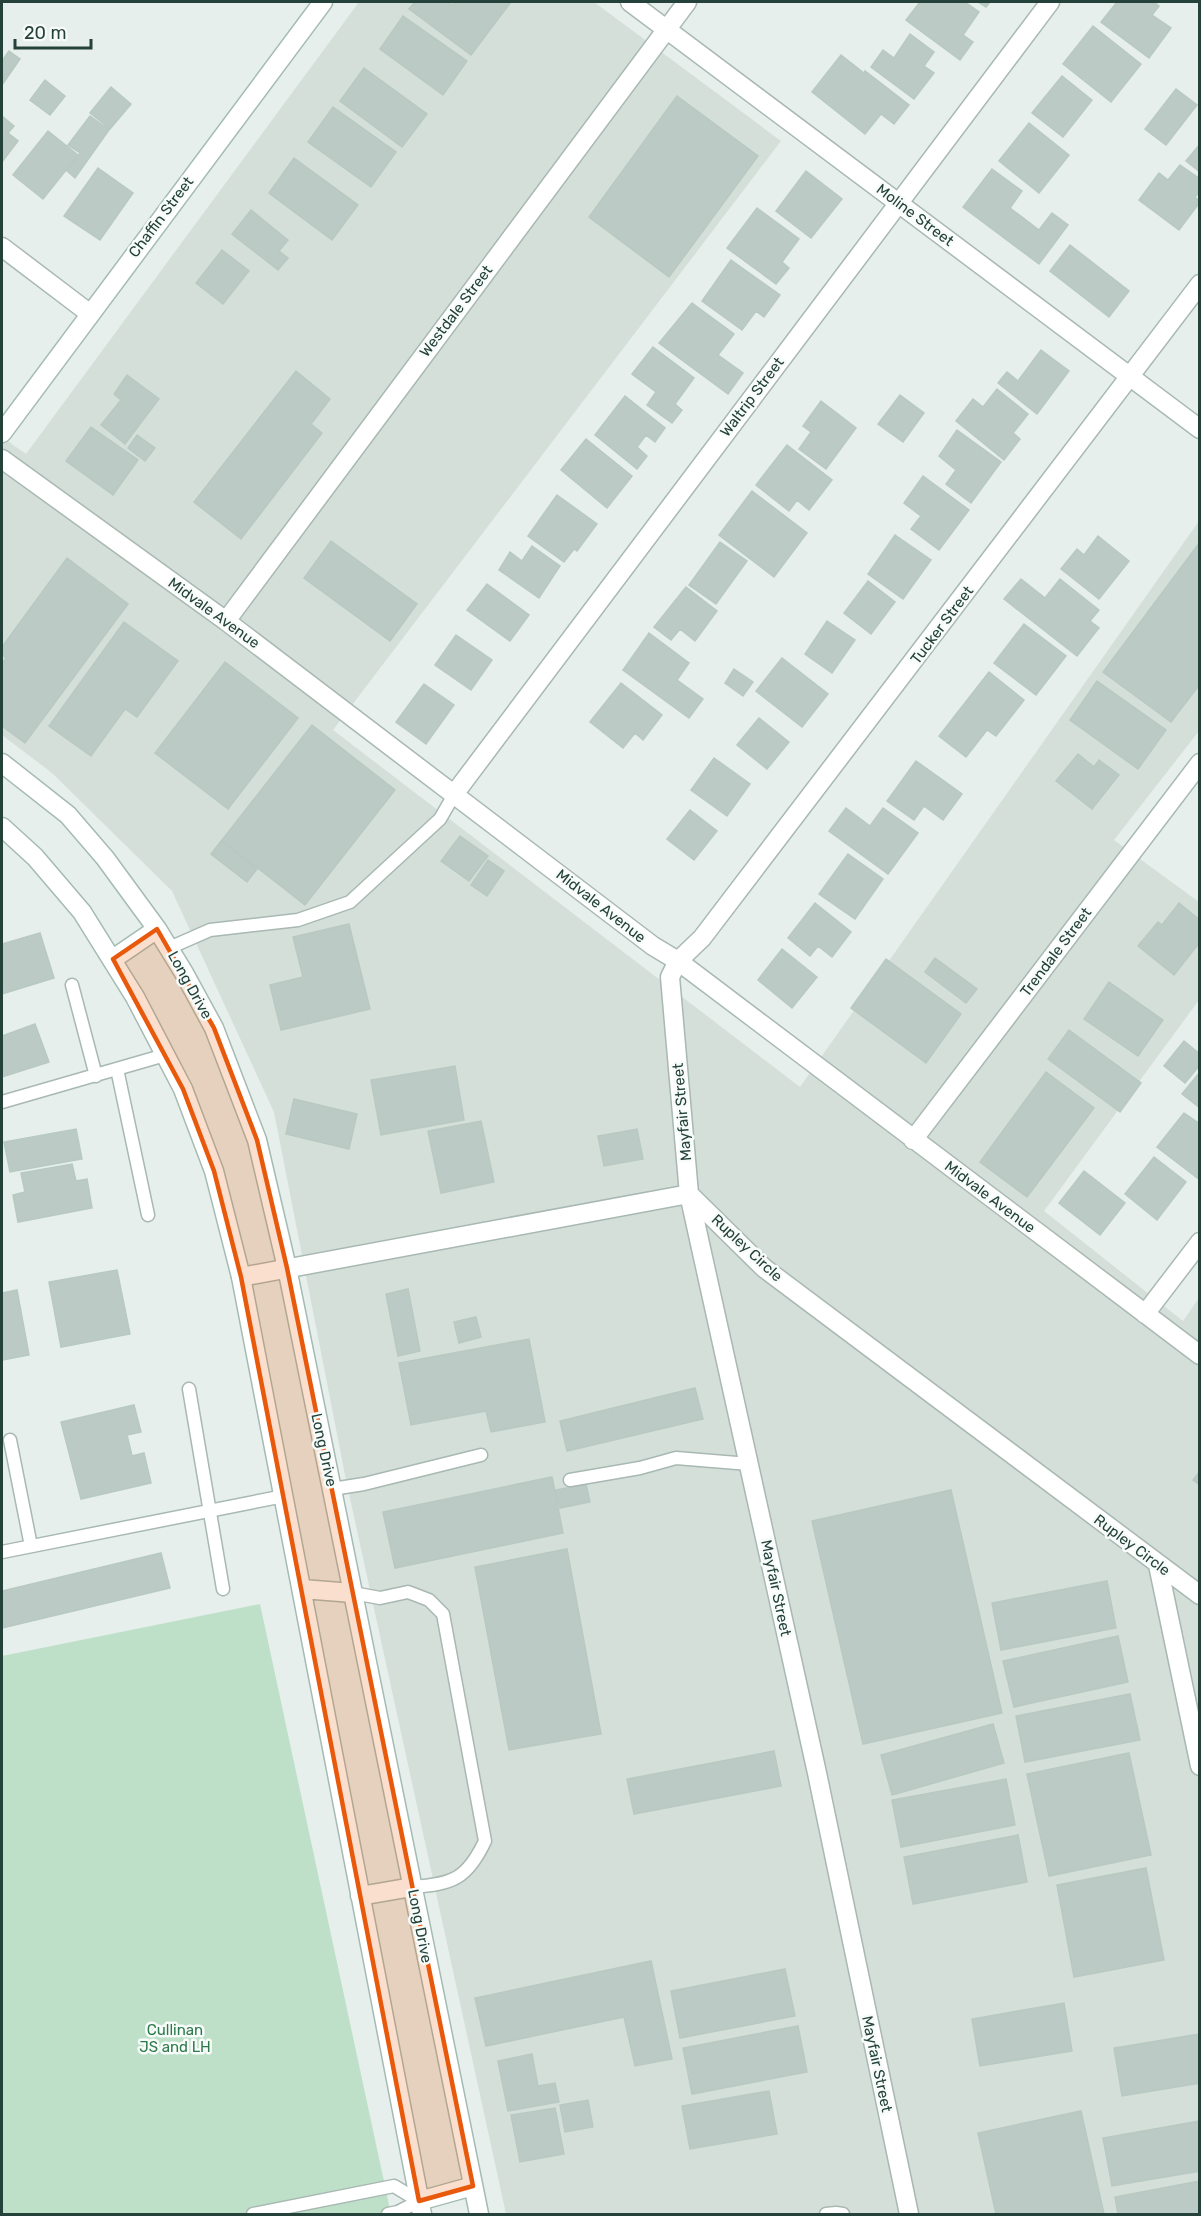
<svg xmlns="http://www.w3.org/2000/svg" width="1201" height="2216" font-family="Rubik,sans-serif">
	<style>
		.built { fill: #d4dfda }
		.green { fill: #bfe0c8 }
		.building { fill: #bbcac4; stroke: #b8c9c2; stroke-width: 1.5 }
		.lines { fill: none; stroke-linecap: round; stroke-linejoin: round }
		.lane-casing { stroke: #a8b8b2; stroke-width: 15 }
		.street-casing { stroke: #a8b8b2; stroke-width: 21 }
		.secondary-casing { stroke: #a4bbb3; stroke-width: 21 }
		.lane { stroke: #fff; stroke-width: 12 }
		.street { stroke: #fff; stroke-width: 18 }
		.secondary { stroke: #fff; stroke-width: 18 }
		.marked { fill: #e8590c; fill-opacity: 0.2; stroke: #e8590c; stroke-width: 4.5; stroke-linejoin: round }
		.labels { text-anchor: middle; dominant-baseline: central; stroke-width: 5; stroke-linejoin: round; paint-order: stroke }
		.street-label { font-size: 15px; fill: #24423a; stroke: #f7fbf9 }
		.park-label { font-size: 15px; fill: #2d7a4b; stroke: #f7fbf9 }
	</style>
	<rect width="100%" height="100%" fill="#e6efeb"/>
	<path class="built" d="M 359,2 L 594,2 L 781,141 L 333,730 L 800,1087 L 1199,521 L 1199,731 L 1114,840 L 1199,902 L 1199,1000 L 1044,1211 L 1183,1321 L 1199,1298 L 1199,2214 L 506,2214 L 346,1480 L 274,1112 L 172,891 L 52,773 L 2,735 L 2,437 L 26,454 Z"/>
	<path class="green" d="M 260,1604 L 391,2214 L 2,2214 L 2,1656 Z"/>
	<path class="building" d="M 415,2 L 448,2 L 453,5 L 455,2 L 511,2 L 471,55 L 409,9 Z
		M 920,2 L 965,2 L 979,12 L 963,35 L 973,42 L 960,60 L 906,20 Z
		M 978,2 L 990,2 L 986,7 Z
		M 1117,2 L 1154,2 L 1159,6 L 1152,15 L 1171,28 L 1149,58 L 1101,22 Z
		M 403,16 L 467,61 L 443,95 L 380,49 Z
		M 1093,26 L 1141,64 L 1111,102 L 1063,64 Z
		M 910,34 L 934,52 L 924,66 L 934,73 L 914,99 L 871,67 L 883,50 L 894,58 Z
		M 9,51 L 20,59 L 2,85 L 2,61 Z
		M 841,55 L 864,73 L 865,71 L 909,105 L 894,124 L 881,114 L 865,134 L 812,92 Z
		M 364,68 L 427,114 L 402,147 L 340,101 Z
		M 1062,76 L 1092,100 L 1063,137 L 1032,113 Z
		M 45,80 L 65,96 L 50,115 L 30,100 Z
		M 111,87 L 131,104 L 110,129 L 90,113 Z
		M 1176,89 L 1197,105 L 1166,145 L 1145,129 Z
		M 677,96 L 758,156 L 669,277 L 589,217 Z
		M 333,107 L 396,152 L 371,187 L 308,142 Z
		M 2,116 L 14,126 L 8,133 L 18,141 L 2,162 Z
		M 90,116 L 109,130 L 75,178 L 67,171 L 80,153 L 68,145 Z
		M 1029,123 L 1069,155 L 1039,193 L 999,161 Z
		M 48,131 L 78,155 L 43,199 L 13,175 Z
		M 1200,144 L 1200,172 L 1186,161 Z
		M 294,158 L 358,205 L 332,240 L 269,193 Z
		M 1180,165 L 1200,179 L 1200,191 L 1195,197 L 1200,202 L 1179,230 L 1139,200 L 1159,173 L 1168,180 Z
		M 98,168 L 133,193 L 100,240 L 64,216 Z
		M 992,169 L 1022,191 L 1010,208 L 1039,230 L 1052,213 L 1068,225 L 1039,264 L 963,207 Z
		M 806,171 L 842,199 L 811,238 L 776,211 Z
		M 757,208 L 799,239 L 782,262 L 789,268 L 776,284 L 727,248 Z
		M 251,210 L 288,240 L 279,251 L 288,258 L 278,270 L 232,234 Z
		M 1070,245 L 1129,291 L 1109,317 L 1050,271 Z
		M 222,250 L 249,271 L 223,304 L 196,283 Z
		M 731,260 L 780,295 L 764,317 L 756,311 L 742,330 L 702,301 Z
		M 692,303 L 734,334 L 718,355 L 743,373 L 728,394 L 659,343 Z
		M 653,347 L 694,378 L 675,404 L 682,410 L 672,423 L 647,405 L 656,392 L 632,374 Z
		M 1041,350 L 1069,371 L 1037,414 L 998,383 L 1007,372 L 1018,381 Z
		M 296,371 L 330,399 L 311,424 L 322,433 L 241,539 L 194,502 Z
		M 127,375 L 159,399 L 125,444 L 101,425 L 121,400 L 114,394 Z
		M 997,389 L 1028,414 L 1013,433 L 1020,439 L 1004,460 L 956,421 L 973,399 L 983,407 Z
		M 900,395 L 924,413 L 903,442 L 878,424 Z
		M 625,396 L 665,428 L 655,442 L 646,435 L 637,447 L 647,456 L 637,469 L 595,435 Z
		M 821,401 L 856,428 L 826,469 L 799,449 L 811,432 L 803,426 Z
		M 91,427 L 138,460 L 113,495 L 66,461 Z
		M 957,430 L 1001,462 L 971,503 L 946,484 L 956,470 L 939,456 Z
		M 137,435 L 155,448 L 145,461 L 128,448 Z
		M 586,439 L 632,476 L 607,508 L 561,470 Z
		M 787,445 L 832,480 L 809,510 L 797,500 L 789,511 L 756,485 Z
		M 923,476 L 969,510 L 939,550 L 911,529 L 921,516 L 904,503 Z
		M 752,491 L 807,533 L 774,577 L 719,535 Z
		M 557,495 L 597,524 L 577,551 L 574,549 L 564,562 L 528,536 Z
		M 895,535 L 931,560 L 903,599 L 868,574 Z
		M 1098,536 L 1129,561 L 1099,599 L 1061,569 L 1077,549 L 1084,555 Z
		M 331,541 L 417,604 L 390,641 L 304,578 Z
		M 720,542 L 747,561 L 716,604 L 689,585 Z
		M 1200,542 L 1200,684 L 1171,722 L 1103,672 Z
		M 532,546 L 560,566 L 539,598 L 499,570 L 510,552 L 522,561 Z
		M 67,558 L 128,604 L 25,743 L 2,726 L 2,664 L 6,658 L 2,654 L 2,647 Z
		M 1021,579 L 1045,598 L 1060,579 L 1099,610 L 1090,621 L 1099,628 L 1077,656 L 1004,599 Z
		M 868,581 L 895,602 L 871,634 L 844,613 Z
		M 487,584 L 529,615 L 510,641 L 467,610 Z
		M 686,587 L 717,611 L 695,641 L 680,629 L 671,640 L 654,627 Z
		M 827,621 L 855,640 L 832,673 L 805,654 Z
		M 124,622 L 178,661 L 137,717 L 125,709 L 91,756 L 49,726 Z
		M 1024,624 L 1066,656 L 1036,695 L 994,663 Z
		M 649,633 L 689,663 L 677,680 L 703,699 L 689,718 L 623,670 Z
		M 456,635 L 492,660 L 471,690 L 435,665 Z
		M 782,658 L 828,694 L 802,727 L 756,691 Z
		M 225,662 L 298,718 L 228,809 L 155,753 Z
		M 734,669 L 753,682 L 743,696 L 725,683 Z
		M 989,672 L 1024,700 L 996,736 L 987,730 L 966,757 L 939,736 Z
		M 1097,681 L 1166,730 L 1138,769 L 1070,720 Z
		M 621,683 L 662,715 L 643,740 L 635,733 L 623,748 L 590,722 Z
		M 424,684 L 454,705 L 426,744 L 396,722 Z
		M 759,718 L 789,742 L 767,769 L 737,745 Z
		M 312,725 L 395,790 L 305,905 L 222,840 Z
		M 1078,754 L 1094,767 L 1099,760 L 1119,775 L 1092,809 L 1056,781 Z
		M 714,758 L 750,784 L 727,816 L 691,790 Z
		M 916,761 L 962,794 L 943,820 L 924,806 L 914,820 L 887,801 Z
		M 846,808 L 870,826 L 883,808 L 918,833 L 888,874 L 829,831 Z
		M 690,810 L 717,831 L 694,860 L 667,839 Z
		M 460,836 L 488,856 L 469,881 L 441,861 Z
		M 221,841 L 257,869 L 247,882 L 211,854 Z
		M 848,854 L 883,879 L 855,919 L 819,894 Z
		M 488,860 L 504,871 L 487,896 L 471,885 Z
		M 815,903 L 851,932 L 832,957 L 818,946 L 810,956 L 788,938 Z
		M 1179,903 L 1200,920 L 1200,942 L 1174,975 L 1138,946 L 1158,922 L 1162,925 Z
		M 349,924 L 370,1009 L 281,1030 L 270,985 L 303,977 L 293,937 Z
		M 40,933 L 54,978 L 2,994 L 2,944 Z
		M 782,949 L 817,977 L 792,1008 L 758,980 Z
		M 935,958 L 977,989 L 966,1003 L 925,972 Z
		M 886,959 L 961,1014 L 926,1063 L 851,1008 Z
		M 1109,982 L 1163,1020 L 1138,1056 L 1084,1019 Z
		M 35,1024 L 49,1062 L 2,1077 L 2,1036 Z
		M 1069,1030 L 1141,1083 L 1120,1112 L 1048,1059 Z
		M 1184,1041 L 1200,1054 L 1200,1065 L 1185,1083 L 1164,1066 Z
		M 455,1066 L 464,1120 L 381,1135 L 371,1080 Z
		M 1046,1072 L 1094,1108 L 1027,1197 L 980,1162 Z
		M 1200,1072 L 1200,1108 L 1182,1094 Z
		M 294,1099 L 357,1114 L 349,1149 L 286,1134 Z
		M 1184,1113 L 1200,1124 L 1200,1180 L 1157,1147 Z
		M 481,1121 L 494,1182 L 441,1193 L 428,1131 Z
		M 76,1129 L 82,1159 L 10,1172 L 4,1142 Z
		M 637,1129 L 643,1159 L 604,1166 L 598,1136 Z
		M 1154,1157 L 1186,1182 L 1157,1220 L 1125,1194 Z
		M 72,1164 L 76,1181 L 87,1179 L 92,1208 L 18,1222 L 13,1195 L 25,1192 L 21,1173 Z
		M 1084,1171 L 1125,1203 L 1100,1235 L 1059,1203 Z
		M 117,1270 L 130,1334 L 61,1347 L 49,1282 Z
		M 408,1289 L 420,1351 L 398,1356 L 386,1294 Z
		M 17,1290 L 29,1355 L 2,1360 L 2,1293 Z
		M 476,1317 L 481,1337 L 459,1343 L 454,1322 Z
		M 529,1339 L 545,1422 L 491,1432 L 486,1411 L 411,1425 L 399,1363 Z
		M 695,1388 L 703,1419 L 567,1451 L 560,1421 Z
		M 134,1405 L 141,1432 L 127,1435 L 132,1456 L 144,1453 L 151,1483 L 81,1499 L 61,1422 Z
		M 1200,1471 L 1200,1485 L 1193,1480 Z
		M 552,1477 L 563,1533 L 395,1568 L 383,1512 Z
		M 586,1484 L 590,1502 L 560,1508 L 556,1490 Z
		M 951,1490 L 1002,1713 L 863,1744 L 812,1521 Z
		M 567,1549 L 601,1734 L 509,1750 L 475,1567 Z
		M 161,1553 L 170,1588 L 2,1628 L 2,1591 Z
		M 1107,1581 L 1116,1628 L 1001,1650 L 992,1603 Z
		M 1118,1636 L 1128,1682 L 1014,1707 L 1003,1661 Z
		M 1130,1694 L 1140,1740 L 1025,1762 L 1016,1716 Z
		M 993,1724 L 1004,1763 L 892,1795 L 881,1755 Z
		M 774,1751 L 781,1786 L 634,1814 L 627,1779 Z
		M 1129,1753 L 1151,1855 L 1049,1876 L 1027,1774 Z
		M 1006,1779 L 1015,1825 L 901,1847 L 892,1800 Z
		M 1018,1835 L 1027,1882 L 913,1904 L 904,1857 Z
		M 1146,1868 L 1164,1960 L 1074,1977 L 1057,1885 Z
		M 651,1961 L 672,2059 L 635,2066 L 624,2017 L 486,2046 L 475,1998 Z
		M 785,1969 L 795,2016 L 680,2038 L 671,1991 Z
		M 1064,2003 L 1072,2051 L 980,2066 L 972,2019 Z
		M 798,2026 L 807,2072 L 692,2094 L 683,2048 Z
		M 1200,2034 L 1200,2083 L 1122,2096 L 1114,2048 Z
		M 532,2054 L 538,2086 L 555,2083 L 559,2102 L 508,2111 L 498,2061 Z
		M 769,2091 L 777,2134 L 690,2149 L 682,2106 Z
		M 588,2100 L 593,2127 L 565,2132 L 560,2105 Z
		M 555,2108 L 564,2154 L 520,2162 L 511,2115 Z
		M 1081,2111 L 1104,2214 L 996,2214 L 978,2133 Z
		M 1200,2121 L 1200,2171 L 1112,2186 L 1103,2138 Z
		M 1200,2181 L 1200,2214 L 1118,2214 L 1115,2197 Z"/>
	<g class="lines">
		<defs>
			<path id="lane" d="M 169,948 L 210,930 L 298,920 L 350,902 L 440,819 L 455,793
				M 72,985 L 96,1076
				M 117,1069 L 148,1215
				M 2,1102 L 165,1055
				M 189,1389 L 223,1589
				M 10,1440 L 31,1546
				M 570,1480 L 640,1468 L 676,1458 L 749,1464
				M 332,1489 L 364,1484 L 481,1455
				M 2,1552 L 284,1496
				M 353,1593 L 380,1598 L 408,1592 L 429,1600 L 443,1614 L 485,1841 C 467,1879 453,1884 412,1887
				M 253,2214 L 394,2186 L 419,2201 L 398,2212 L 388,2214
				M 826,2214 L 836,2213 L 843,2214"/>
			<path id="street" d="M 630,2 L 1200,429
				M 2,247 L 89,313
				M 2,459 L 226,621 L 653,946 L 678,961 L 1200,1355
				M 226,621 L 687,2
				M 455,793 L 1050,2
				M 913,1140 L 1200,763
				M 241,1277 L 689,1194 L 764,1268 L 1200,1595
				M 1145,1314 L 1200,1242
				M 1158,1565 L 1200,1766
				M 909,2214 L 817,1773 L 689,1194 L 670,977 L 678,961 L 702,938 L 1200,284"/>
			<path id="secondary" d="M 2,433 L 323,2
				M 2,763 L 68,815 L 105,858 L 157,929 L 184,973 L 214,1028 L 257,1140 L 287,1268 L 479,2214
				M 2,827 L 35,857 L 82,912 L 135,997 L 183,1089 L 214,1171 L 241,1277 L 422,2214
				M 113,959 L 157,929
				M 302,1589 L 353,1593
				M 360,1896 L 412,1887
				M 419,2201 L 473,2186"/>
		</defs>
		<use href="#lane" class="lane-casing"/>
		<use href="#street" class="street-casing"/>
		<use href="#secondary" class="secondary-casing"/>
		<use href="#lane" class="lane"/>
		<use href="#street" class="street"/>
		<use href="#secondary" class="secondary"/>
	</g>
	<path class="marked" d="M 157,929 L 214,1028 L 257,1140 L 287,1268 L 473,2186 L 419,2201 L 241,1277 L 214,1171 L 183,1089 L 113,959 Z"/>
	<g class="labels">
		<g class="street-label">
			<text transform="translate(915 215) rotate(37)">Moline Street</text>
			<text transform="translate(161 217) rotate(-53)">Chaffin Street</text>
			<text transform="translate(456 311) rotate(-53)">Westdale Street</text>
			<text transform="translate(752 397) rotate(-53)">Waltrip Street</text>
			<text transform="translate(214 613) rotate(36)">Midvale Avenue</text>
			<text transform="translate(942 625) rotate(-53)">Tucker Street</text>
			<text transform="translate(601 906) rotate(38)">Midvale Avenue</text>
			<text transform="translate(1056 952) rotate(-53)">Trendale Street</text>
			<text transform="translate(190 985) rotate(61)">Long Drive</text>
			<text transform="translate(682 1112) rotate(-95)">Mayfair Street</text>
			<text transform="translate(990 1197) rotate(37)">Midvale Avenue</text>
			<text transform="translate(747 1248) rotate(43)">Rupley Circle</text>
			<text transform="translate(324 1450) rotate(78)">Long Drive</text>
			<text transform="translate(1132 1545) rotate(37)">Rupley Circle</text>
			<text transform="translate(776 1588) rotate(78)">Mayfair Street</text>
			<text transform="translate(420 1926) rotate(79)">Long Drive</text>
			<text transform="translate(877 2064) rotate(78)">Mayfair Street</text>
		</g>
		<g class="park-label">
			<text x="175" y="2030">Cullinan<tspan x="175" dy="17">JS and LH</tspan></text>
		</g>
	</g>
	<rect width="1201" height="2216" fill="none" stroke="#24423a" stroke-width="6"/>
	<path d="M15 39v9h76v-9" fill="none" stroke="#24423a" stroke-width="3"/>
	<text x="24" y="39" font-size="18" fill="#24423a" stroke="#f7fbf9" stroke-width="4.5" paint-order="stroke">20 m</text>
</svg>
